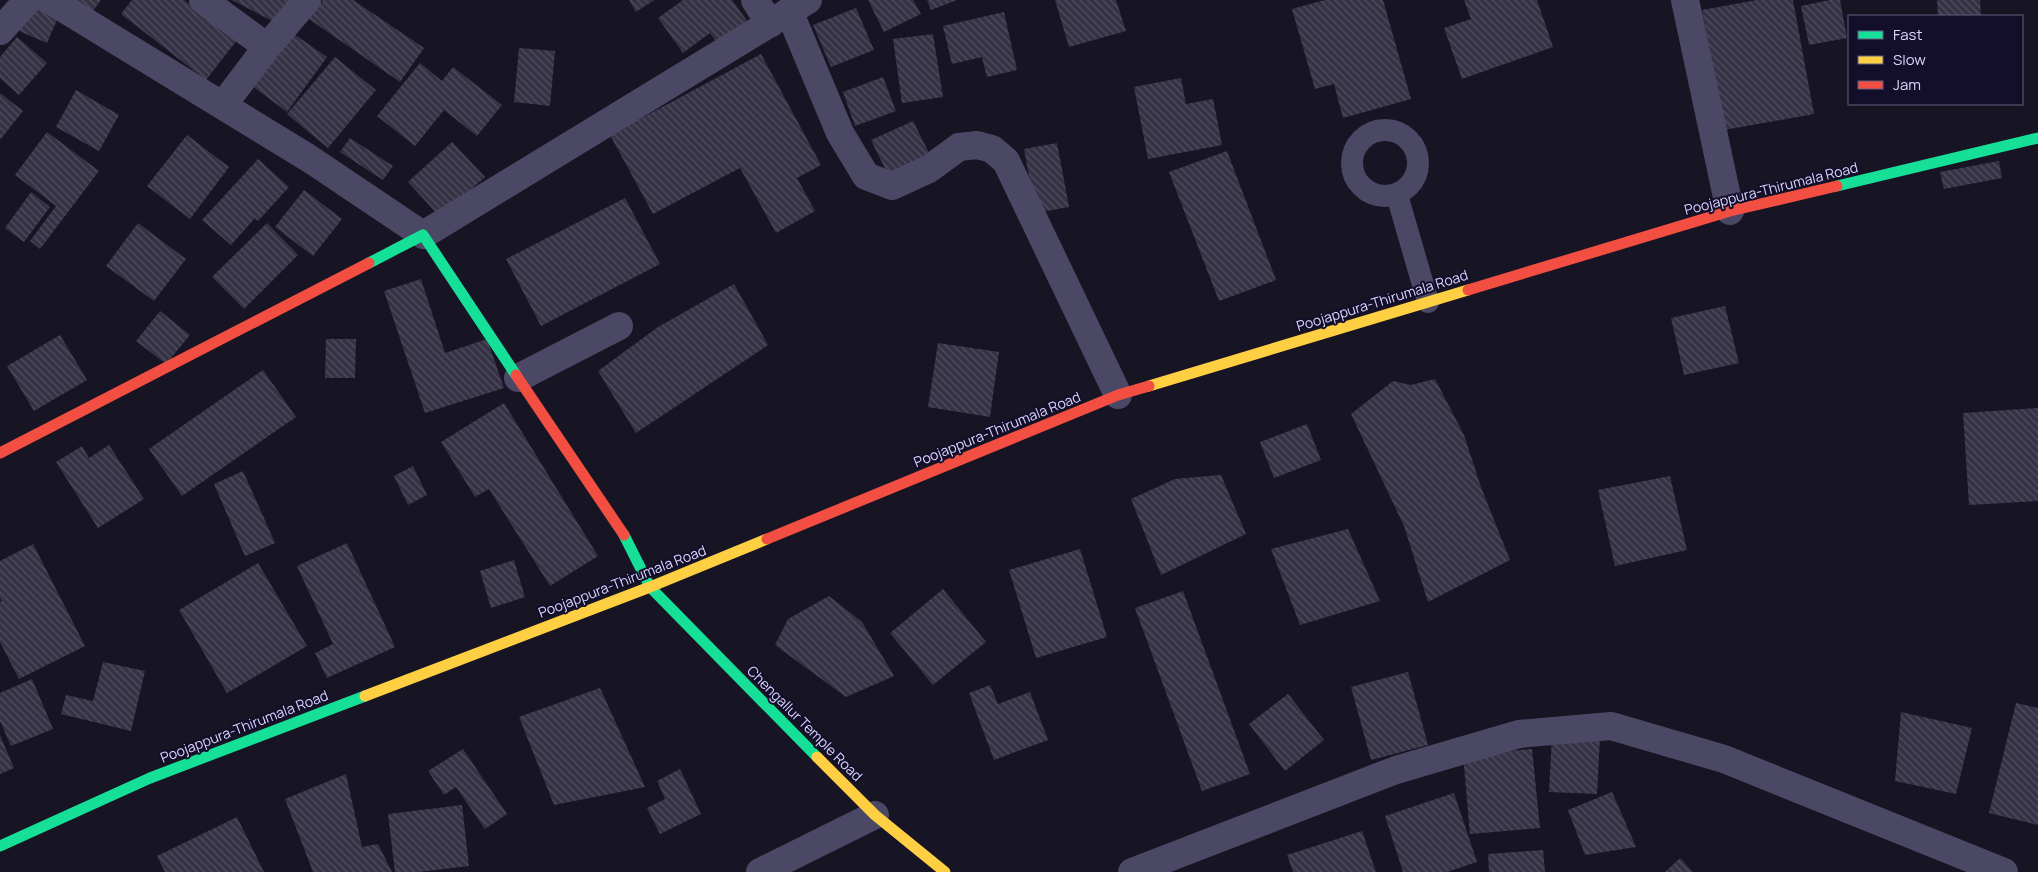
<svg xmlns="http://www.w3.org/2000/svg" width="2038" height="872" font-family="Manrope,sans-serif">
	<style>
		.building { fill: url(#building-back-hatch) }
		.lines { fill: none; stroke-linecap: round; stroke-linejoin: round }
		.lane { stroke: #4a4864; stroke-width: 22 }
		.street { stroke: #4a4864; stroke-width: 28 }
		.fast { stroke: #16e098; stroke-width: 11 }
		.slow { stroke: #ffcf43; stroke-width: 11 }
		.jam { stroke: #f24e42; stroke-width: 11 }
		.labels { text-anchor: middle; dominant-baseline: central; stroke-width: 4; stroke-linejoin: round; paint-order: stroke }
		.street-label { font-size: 14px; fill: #dcd6ff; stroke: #130e29 }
	</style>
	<defs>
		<pattern id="building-back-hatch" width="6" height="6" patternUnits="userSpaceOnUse" patternTransform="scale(1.25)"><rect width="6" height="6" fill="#363245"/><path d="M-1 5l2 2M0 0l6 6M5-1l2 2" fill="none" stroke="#524f61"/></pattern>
	</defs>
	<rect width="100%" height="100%" fill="#171423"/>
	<path class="building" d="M 33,0 L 60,13 L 47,43 L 19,31 Z
		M 68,0 L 101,0 L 90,15 Z
		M 132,0 L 184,0 L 237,40 L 206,80 L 121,14 Z
		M 232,0 L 293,0 L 280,25 Z
		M 323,0 L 353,0 L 424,48 L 400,82 L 309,19 Z
		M 629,0 L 654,0 L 636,12 Z
		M 683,0 L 732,0 L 748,22 L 718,44 L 710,33 L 683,53 L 658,18 Z
		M 868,0 L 913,0 L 921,14 L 884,32 Z
		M 927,0 L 957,0 L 931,10 Z
		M 1055,0 L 1116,0 L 1126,31 L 1069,47 Z
		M 1325,0 L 1383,0 L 1411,99 L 1343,118 L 1334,84 L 1315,89 L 1292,9 Z
		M 1464,0 L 1537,0 L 1553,47 L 1462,79 L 1444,28 L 1471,19 Z
		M 1757,0 L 1793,0 L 1814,114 L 1724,130 L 1702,10 Z
		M 1830,0 L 1840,0 L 1847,38 L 1809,45 L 1801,6 Z
		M 1937,0 L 1980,0 L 1981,16 L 1938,16 Z
		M 856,8 L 874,50 L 831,67 L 813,25 Z
		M 1004,12 L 1017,70 L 987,77 L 982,57 L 952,64 L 943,26 Z
		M 291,32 L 327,57 L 287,112 L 252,86 Z
		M 933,34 L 943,97 L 902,103 L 893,39 Z
		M 17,37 L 47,63 L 19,95 L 0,78 L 0,57 Z
		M 519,48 L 555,51 L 550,106 L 514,102 Z
		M 761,54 L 821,165 L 797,178 L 815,211 L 776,233 L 740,168 L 653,214 L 610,135 Z
		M 335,57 L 376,90 L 328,148 L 287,114 Z
		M 420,63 L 442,81 L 453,67 L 502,105 L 477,136 L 444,110 L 415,146 L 377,116 Z
		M 883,77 L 896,111 L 855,126 L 843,92 Z
		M 1181,78 L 1186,104 L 1213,99 L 1222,145 L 1148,159 L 1134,87 Z
		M 76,90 L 119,115 L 99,151 L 56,127 Z
		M 0,93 L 23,111 L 0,140 Z
		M 913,121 L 930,155 L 888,175 L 871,140 Z
		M 47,132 L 99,171 L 40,249 L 30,241 L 56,206 L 15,175 Z
		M 187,135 L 229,167 L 190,219 L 147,186 Z
		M 350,138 L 393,166 L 383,180 L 340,152 Z
		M 452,142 L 485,177 L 440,217 L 408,182 Z
		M 1057,143 L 1069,207 L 1036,213 L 1024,149 Z
		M 1227,151 L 1276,280 L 1219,301 L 1169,172 Z
		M 258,159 L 289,187 L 258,221 L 255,218 L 231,245 L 202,220 Z
		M 1999,161 L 2002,178 L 1944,189 L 1940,172 Z
		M 304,190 L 342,219 L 313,256 L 275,227 Z
		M 31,192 L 50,207 L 24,242 L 5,228 Z
		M 625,198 L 660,264 L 541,326 L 506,259 Z
		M 138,223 L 186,259 L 154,301 L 106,266 Z
		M 267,223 L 298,255 L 244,309 L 212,277 Z
		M 421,279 L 445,353 L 487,339 L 504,388 L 425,413 L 384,291 Z
		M 734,284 L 768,345 L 636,433 L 598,371 L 658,327 Z
		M 1725,306 L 1739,363 L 1684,375 L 1671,318 Z
		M 160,311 L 190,335 L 166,364 L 136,341 Z
		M 60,335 L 87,380 L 34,411 L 7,366 Z
		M 326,339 L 356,339 L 355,378 L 325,378 Z
		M 938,343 L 999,352 L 990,417 L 928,407 Z
		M 263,370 L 296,417 L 182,496 L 149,449 Z
		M 1435,379 L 1464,435 L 1481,487 L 1510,560 L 1428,602 L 1404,526 L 1351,414 L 1393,381 L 1411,385 Z
		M 504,403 L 598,556 L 550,586 L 489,489 L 475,497 L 441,442 Z
		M 2038,408 L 2038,501 L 1969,505 L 1963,413 Z
		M 1307,424 L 1321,460 L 1274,478 L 1260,442 Z
		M 109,445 L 144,499 L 98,528 L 56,462 L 82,446 L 89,458 Z
		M 413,466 L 427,495 L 408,505 L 394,476 Z
		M 243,471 L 275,543 L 245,556 L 214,484 Z
		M 1221,475 L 1246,534 L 1161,575 L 1131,499 L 1175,479 Z
		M 1670,476 L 1687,550 L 1615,566 L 1598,490 Z
		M 1348,529 L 1380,601 L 1300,625 L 1271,549 Z
		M 347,543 L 395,647 L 327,678 L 315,653 L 333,644 L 297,566 Z
		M 33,544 L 85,646 L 19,679 L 0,642 L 0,602 L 2,601 L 0,598 L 0,561 Z
		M 1080,549 L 1107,637 L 1036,658 L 1009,570 Z
		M 514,560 L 525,597 L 491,608 L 480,571 Z
		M 258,563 L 307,646 L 227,693 L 179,610 Z
		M 943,589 L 986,642 L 933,685 L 890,633 Z
		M 1183,591 L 1250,774 L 1202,791 L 1135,608 Z
		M 829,596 L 862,622 L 894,676 L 846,697 L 775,645 L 788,619 Z
		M 103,662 L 145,671 L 131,731 L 61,714 L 66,695 L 93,701 Z
		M 1408,672 L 1428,745 L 1371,760 L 1351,687 Z
		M 32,679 L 53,729 L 11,746 L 0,721 L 0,693 Z
		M 990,685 L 998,704 L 1030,692 L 1048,740 L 994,760 L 969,693 Z
		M 600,688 L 645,787 L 554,805 L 519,717 Z
		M 1288,694 L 1324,740 L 1285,771 L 1249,724 Z
		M 2016,703 L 2038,708 L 2038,825 L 1989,813 Z
		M 1901,712 L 1972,728 L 1956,794 L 1895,781 Z
		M 0,735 L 14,768 L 0,774 Z
		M 1552,736 L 1600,738 L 1597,794 L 1549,792 Z
		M 463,749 L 507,814 L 485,829 L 456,787 L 444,795 L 428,771 Z
		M 1532,749 L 1540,828 L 1470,834 L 1463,755 Z
		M 680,769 L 701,814 L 660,834 L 647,808 L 665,799 L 657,781 Z
		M 346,774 L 362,847 L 378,844 L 392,872 L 313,872 L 285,799 Z
		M 1612,792 L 1636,847 L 1585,855 L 1568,810 Z
		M 1454,793 L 1477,862 L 1447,872 L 1403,872 L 1385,816 Z
		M 462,805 L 469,866 L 419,872 L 395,872 L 388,814 Z
		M 237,817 L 264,872 L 165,872 L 157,856 Z
		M 1362,831 L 1376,872 L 1293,872 L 1287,855 Z
		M 1543,850 L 1545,872 L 1489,872 L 1488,854 Z
		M 1680,858 L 1693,872 L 1665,872 Z"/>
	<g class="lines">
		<path class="lane" d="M1352 163a33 33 0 1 1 66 0a33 33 0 1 1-66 0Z
			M 1397,195 L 1428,302"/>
		<path class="street" d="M 50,0 L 310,159 L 423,235 L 808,0
			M 203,0 L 267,47
			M 755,0 L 770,24
			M 1685,0 L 1730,211
			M 789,11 L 840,133 L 866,176 L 892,186 L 929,169 L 959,147 L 977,145 L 992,149 L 1006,161 L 1118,395
			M 0,31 L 28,0
			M 223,105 L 267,47 L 307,0
			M 518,378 L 619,326
			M 760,872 L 875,815
			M 1132,872 L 1396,770 L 1519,734 L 1611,726 L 1724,759 L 2004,872"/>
		<path class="fast" d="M 1837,186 L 2038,138
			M 369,263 L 423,235 L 516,375
			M 624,535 L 650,587 L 817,757
			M 0,846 L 150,778 L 365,696"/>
		<path class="slow" d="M 1149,386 L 1468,290
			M 365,696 L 650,587 L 767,539
			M 817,757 L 875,815 L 945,872"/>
		<path class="jam" d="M 1468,290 L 1730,211 L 1837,186
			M 516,375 L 624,535
			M 0,453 L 369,263
			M 767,539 L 1118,395 L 1149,386"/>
	</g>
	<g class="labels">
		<g class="street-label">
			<text transform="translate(1771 188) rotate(-14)">Poojappura-Thirumala Road</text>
			<text transform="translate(1382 300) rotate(-17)">Poojappura-Thirumala Road</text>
			<text transform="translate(997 429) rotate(-22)">Poojappura-Thirumala Road</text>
			<text transform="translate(622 581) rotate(-21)">Poojappura-Thirumala Road</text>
			<text transform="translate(805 723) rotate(45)">Chengallur Temple Road</text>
			<text transform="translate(244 726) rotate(-21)">Poojappura-Thirumala Road</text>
		</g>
	</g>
	<rect x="1848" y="15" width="175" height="90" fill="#130e29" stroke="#635e7f"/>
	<rect x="1858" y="31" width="25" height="8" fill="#16e098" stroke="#635e7f"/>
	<text x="1893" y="40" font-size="15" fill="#dcd6ff">Fast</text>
	<rect x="1858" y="56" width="25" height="8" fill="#ffcf43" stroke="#635e7f"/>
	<text x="1893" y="65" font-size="15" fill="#dcd6ff">Slow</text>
	<rect x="1858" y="81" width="25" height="8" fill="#f24e42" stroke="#635e7f"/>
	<text x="1893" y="90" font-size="15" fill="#dcd6ff">Jam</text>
</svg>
